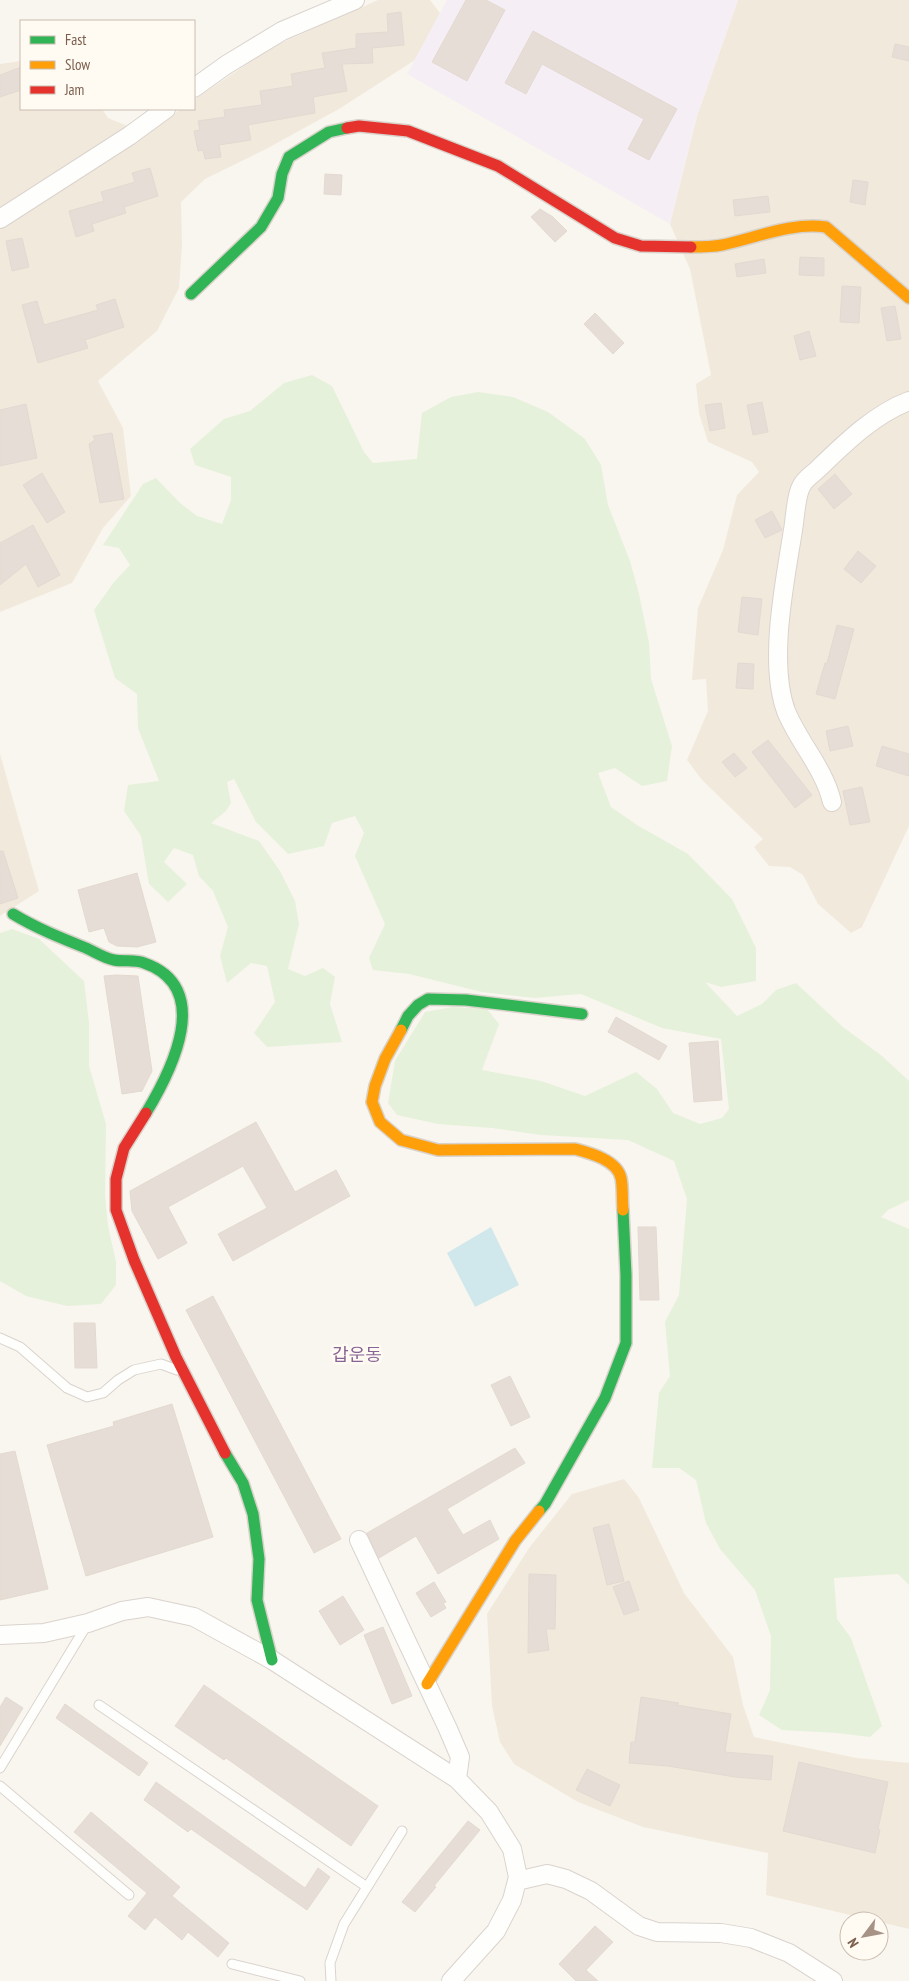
<svg xmlns="http://www.w3.org/2000/svg" width="909" height="1981" font-family="'PT Sans Narrow','Noto Sans KR',sans-serif">
	<style>
		.residential { fill: #f2e9dd }
		.education { fill: #f6eef5 }
		.green { fill: #e5f1da }
		.water { fill: #d0e7eb }
		.building { fill: #e6ded6; stroke: #e3d9d1 }
		.lines { fill: none; stroke-linecap: round; stroke-linejoin: round }
		.lane-casing { stroke: #dad3cd; stroke-width: 11 }
		.street-casing { stroke: #dad3cd; stroke-width: 20 }
		.fast-casing { stroke: #d8d2ca; stroke-width: 14 }
		.slow-casing { stroke: #d8d2ca; stroke-width: 14 }
		.jam-casing { stroke: #d8d2ca; stroke-width: 14 }
		.lane { stroke: #fefefd; stroke-width: 9 }
		.street { stroke: #fefefd; stroke-width: 18 }
		.fast { stroke: #30b455; stroke-width: 11 }
		.slow { stroke: #ff9f0a; stroke-width: 11 }
		.jam { stroke: #e5322d; stroke-width: 11 }
		.labels { text-anchor: middle; dominant-baseline: central; stroke-width: 5; stroke-linejoin: round; paint-order: stroke }
		.quarter-label { font-size: 18px; fill: #876496; stroke: #fffbf3 }
	</style>
	<rect width="100%" height="100%" fill="#f9f6ef"/>
	<path class="residential" d="M 378,0 L 430,0 L 440,13 L 415,60 L 339,109 L 266,149 L 205,179 L 181,202 L 182,245 L 179,288 L 157,331 L 98,381 L 123,428 L 131,496 L 103,528 L 72,583 L 0,612 L 0,64 L 21,61 L 21,109 L 102,109 L 108,118 L 145,133 L 181,109 L 194,109 L 194,100 L 272,47 Z
		M 738,0 L 909,0 L 909,826 L 862,927 L 851,933 L 818,904 L 803,875 L 790,867 L 769,866 L 754,847 L 763,839 L 702,780 L 687,760 L 708,711 L 706,679 L 692,680 L 698,608 L 723,550 L 737,495 L 759,472 L 752,462 L 708,442 L 699,413 L 696,384 L 711,375 L 690,269 L 670,224 L 697,116 Z
		M 0,754 L 39,891 L 0,916 Z
		M 624,1479 L 639,1498 L 684,1593 L 733,1657 L 743,1705 L 754,1737 L 857,1758 L 909,1763 L 909,1929 L 766,1895 L 768,1853 L 643,1827 L 578,1802 L 514,1764 L 500,1742 L 492,1706 L 487,1614 L 529,1548 L 572,1494 Z"/>
	<path class="education" d="M 447,0 L 738,0 L 697,116 L 670,224 L 407,74 Z"/>
	<path class="green" d="M 312,375 L 332,386 L 364,452 L 373,463 L 417,459 L 422,413 L 451,397 L 478,392 L 513,397 L 548,412 L 585,439 L 601,465 L 608,505 L 630,561 L 639,594 L 649,643 L 651,679 L 672,746 L 667,781 L 642,786 L 615,768 L 598,773 L 611,807 L 637,825 L 688,854 L 732,899 L 756,948 L 756,981 L 721,987 L 705,982 L 737,1016 L 762,1004 L 776,990 L 796,983 L 843,1027 L 882,1056 L 909,1081 L 909,1200 L 888,1210 L 881,1217 L 909,1229 L 909,1585 L 898,1574 L 834,1578 L 837,1619 L 851,1638 L 882,1726 L 870,1737 L 837,1733 L 782,1730 L 759,1715 L 770,1690 L 771,1636 L 755,1590 L 720,1549 L 706,1523 L 696,1480 L 679,1468 L 652,1468 L 659,1393 L 670,1376 L 665,1322 L 679,1295 L 687,1199 L 674,1161 L 628,1140 L 541,1135 L 492,1128 L 438,1124 L 397,1115 L 388,1103 L 395,1061 L 425,1012 L 453,1007 L 487,1009 L 499,1024 L 482,1070 L 541,1081 L 585,1096 L 636,1072 L 657,1089 L 673,1113 L 700,1124 L 722,1118 L 729,1109 L 721,1039 L 662,1028 L 581,994 L 534,998 L 482,992 L 409,974 L 373,970 L 369,958 L 385,924 L 355,856 L 364,833 L 355,816 L 332,823 L 324,846 L 288,854 L 256,822 L 234,779 L 227,782 L 231,803 L 226,811 L 211,823 L 259,841 L 280,871 L 295,901 L 299,924 L 288,969 L 305,976 L 323,968 L 335,977 L 330,1004 L 342,1042 L 267,1047 L 254,1033 L 275,1002 L 267,966 L 251,963 L 227,983 L 220,956 L 228,927 L 213,891 L 199,876 L 193,855 L 174,848 L 164,862 L 187,884 L 168,902 L 149,884 L 141,836 L 124,811 L 128,785 L 159,781 L 138,728 L 137,694 L 115,678 L 94,610 L 114,582 L 130,565 L 119,548 L 103,545 L 143,484 L 156,478 L 180,503 L 197,516 L 222,524 L 231,500 L 231,477 L 195,465 L 190,449 L 224,419 L 250,411 L 284,383 Z
		M 12,929 L 39,939 L 84,981 L 89,1023 L 89,1066 L 106,1124 L 105,1195 L 108,1226 L 116,1262 L 116,1285 L 101,1304 L 67,1306 L 26,1296 L 0,1281 L 0,933 Z"/>
	<path class="water" d="M 491,1227 L 519,1285 L 475,1307 L 447,1253 Z"/>
	<path class="building" d="M 466,0 L 486,0 L 505,10 L 467,81 L 432,62 Z
		M 401,12 L 404,45 L 372,48 L 373,63 L 342,64 L 347,91 L 313,97 L 315,113 L 248,125 L 251,140 L 219,145 L 221,157 L 205,159 L 203,150 L 198,151 L 194,131 L 200,130 L 198,121 L 225,117 L 224,110 L 262,105 L 260,91 L 293,86 L 291,74 L 325,68 L 322,53 L 356,48 L 356,34 L 388,32 L 387,14 Z
		M 533,31 L 677,109 L 649,160 L 628,149 L 644,119 L 542,64 L 526,94 L 505,83 Z
		M 895,44 L 909,47 L 909,61 L 892,57 Z
		M 21,67 L 21,90 L 0,97 L 0,75 Z
		M 150,168 L 158,196 L 124,207 L 126,213 L 92,224 L 94,231 L 76,237 L 69,211 L 104,201 L 101,192 L 135,182 L 132,173 Z
		M 325,174 L 342,175 L 341,195 L 324,194 Z
		M 853,180 L 868,182 L 865,205 L 850,202 Z
		M 768,196 L 770,212 L 735,216 L 733,200 Z
		M 540,209 L 553,217 L 567,231 L 555,242 L 531,217 Z
		M 22,238 L 29,267 L 12,271 L 6,241 Z
		M 800,257 L 824,258 L 824,276 L 799,275 Z
		M 764,259 L 766,273 L 737,277 L 735,264 Z
		M 842,286 L 861,287 L 859,323 L 840,322 Z
		M 115,299 L 124,327 L 85,340 L 88,348 L 38,363 L 22,305 L 37,301 L 44,325 L 98,310 L 96,305 Z
		M 895,306 L 901,339 L 887,341 L 881,308 Z
		M 595,313 L 624,343 L 613,354 L 584,324 Z
		M 809,331 L 816,356 L 800,360 L 794,336 Z
		M 762,402 L 768,432 L 753,435 L 747,405 Z
		M 721,403 L 725,428 L 710,431 L 705,405 Z
		M 26,404 L 37,458 L 0,466 L 0,410 Z
		M 112,433 L 124,499 L 100,503 L 89,444 L 95,440 L 93,436 Z
		M 42,473 L 65,512 L 47,523 L 23,485 Z
		M 835,474 L 852,494 L 834,509 L 818,489 Z
		M 772,511 L 782,530 L 765,538 L 755,520 Z
		M 33,525 L 60,575 L 38,587 L 26,564 L 0,585 L 0,543 Z
		M 858,551 L 876,566 L 861,583 L 844,569 Z
		M 742,597 L 762,599 L 758,635 L 738,632 Z
		M 837,625 L 854,629 L 835,699 L 816,694 L 825,663 L 827,663 Z
		M 738,663 L 754,664 L 753,689 L 736,688 Z
		M 848,726 L 853,746 L 830,751 L 826,731 Z
		M 768,740 L 812,795 L 795,808 L 752,752 Z
		M 882,746 L 909,754 L 909,776 L 876,766 Z
		M 734,753 L 747,768 L 735,777 L 722,762 Z
		M 862,787 L 870,822 L 850,825 L 843,791 Z
		M 0,851 L 3,851 L 18,898 L 0,904 Z
		M 137,873 L 156,942 L 137,947 L 117,946 L 109,942 L 104,928 L 89,932 L 78,890 Z
		M 116,975 L 138,976 L 152,1071 L 142,1091 L 122,1094 L 104,976 Z
		M 616,1017 L 667,1046 L 659,1060 L 608,1032 Z
		M 718,1041 L 722,1100 L 694,1102 L 689,1043 Z
		M 256,1122 L 295,1192 L 336,1170 L 350,1196 L 233,1261 L 218,1234 L 267,1208 L 243,1166 L 168,1207 L 187,1243 L 158,1259 L 132,1211 L 130,1191 Z
		M 638,1227 L 656,1227 L 659,1300 L 640,1300 Z
		M 213,1296 L 341,1539 L 314,1553 L 186,1310 Z
		M 74,1323 L 95,1323 L 97,1368 L 75,1368 Z
		M 510,1376 L 530,1417 L 511,1426 L 491,1385 Z
		M 172,1404 L 213,1537 L 86,1576 L 47,1445 L 114,1426 L 113,1422 Z
		M 515,1448 L 525,1463 L 447,1509 L 463,1535 L 490,1520 L 499,1539 L 438,1574 L 416,1536 L 379,1558 L 367,1533 Z
		M 15,1451 L 48,1589 L 0,1600 L 0,1454 Z
		M 609,1524 L 624,1581 L 607,1585 L 593,1528 Z
		M 529,1574 L 556,1575 L 555,1629 L 546,1629 L 549,1650 L 528,1653 Z
		M 629,1581 L 639,1610 L 624,1615 L 613,1587 Z
		M 434,1582 L 446,1602 L 443,1603 L 446,1608 L 431,1617 L 416,1593 Z
		M 343,1596 L 364,1630 L 340,1645 L 319,1611 Z
		M 383,1627 L 412,1696 L 392,1704 L 364,1635 Z
		M 204,1685 L 378,1806 L 351,1846 L 226,1758 L 224,1760 L 175,1726 Z
		M 6,1697 L 23,1708 L 0,1746 L 0,1707 Z
		M 641,1697 L 679,1703 L 677,1705 L 731,1714 L 725,1752 L 773,1756 L 771,1780 L 735,1777 L 668,1766 L 629,1763 L 631,1742 L 635,1742 Z
		M 65,1704 L 148,1763 L 139,1776 L 56,1718 Z
		M 799,1762 L 888,1782 L 878,1829 L 880,1830 L 875,1853 L 783,1831 Z
		M 587,1769 L 620,1785 L 610,1806 L 576,1790 Z
		M 156,1782 L 305,1888 L 318,1868 L 330,1877 L 307,1910 L 191,1829 L 188,1832 L 144,1800 Z
		M 91,1812 L 180,1887 L 172,1896 L 229,1943 L 218,1957 L 188,1932 L 182,1940 L 155,1917 L 145,1930 L 128,1916 L 147,1893 L 74,1832 Z
		M 468,1821 L 480,1830 L 434,1886 L 436,1887 L 415,1912 L 402,1902 Z
		M 595,1926 L 613,1942 L 586,1970 L 598,1981 L 576,1981 L 559,1964 Z"/>
	<g class="lines">
		<defs>
			<path id="lane" d="M 0,1338 L 20,1347 L 67,1388 L 87,1397 L 103,1393 L 118,1380 L 134,1370 L 161,1364 L 177,1370
				M 99,1705 L 367,1887
				M 0,1768 L 88,1623
				M 0,1786 L 129,1895
				M 232,1964 L 300,1981
				M 331,1981 L 330,1963 L 344,1924 L 402,1831"/>
			<path id="street" d="M 194,88 L 226,65 L 282,31 L 355,0
				M 0,219 L 129,136 L 166,109
				M 832,802 C 824,768 799,743 786,711 C 768,662 785,581 793,530 C 795,519 796,494 802,485 C 805,479 813,474 818,469 C 844,444 874,414 909,401
				M 359,1540 L 448,1729 L 460,1757 L 457,1779
				M 0,1635 L 44,1633 L 88,1623 L 122,1611 L 148,1607 L 194,1617 L 272,1660 L 457,1779 L 489,1812 L 512,1849 L 518,1877 L 512,1900 L 496,1931 L 451,1981
				M 517,1881 L 547,1874 L 566,1879 L 591,1891 L 639,1926 L 657,1932 L 721,1933 L 751,1938 L 789,1953 L 833,1981"/>
			<path id="fast" d="M 191,294 L 261,227 L 278,198 L 282,174 L 289,157 L 329,132 L 347,128
				M 13,914 C 36,928 61,938 86,948 C 95,952 104,958 114,960 C 124,962 135,959 144,963 C 214,987 172,1070 146,1113
				M 401,1030 L 408,1016 L 418,1005 L 428,999 L 466,1000 L 582,1014
				M 225,1453 L 243,1483 L 253,1514 L 259,1559 L 257,1600 L 272,1660
				M 539,1511 L 545,1504 L 605,1398 L 626,1343 L 626,1275 L 623,1210"/>
			<path id="slow" d="M 691,247 C 701,247 712,247 722,245 C 756,238 791,222 826,227 L 909,298
				M 401,1030 L 385,1059 L 375,1086 L 372,1102 L 380,1122 L 401,1140 L 438,1150 L 575,1149 C 590,1153 617,1160 621,1178 C 623,1187 622,1200 623,1210
				M 427,1684 L 515,1541 L 539,1511"/>
			<path id="jam" d="M 347,128 L 359,126 L 408,131 L 498,166 L 615,238 L 641,246 L 691,247
				M 146,1113 L 124,1148 L 116,1179 L 116,1210 L 134,1260 L 176,1357 L 225,1453"/>
		</defs>
		<use href="#lane" class="lane-casing"/>
		<use href="#street" class="street-casing"/>
		<use href="#fast" class="fast-casing"/>
		<use href="#slow" class="slow-casing"/>
		<use href="#jam" class="jam-casing"/>
		<use href="#lane" class="lane"/>
		<use href="#street" class="street"/>
		<use href="#fast" class="fast"/>
		<use href="#slow" class="slow"/>
		<use href="#jam" class="jam"/>
	</g>
	<g class="labels">
		<g class="quarter-label">
			<text x="357" y="1354">갑운동</text>
		</g>
	</g>
	<rect x="20" y="20" width="175" height="90" fill="#fffbf3" stroke="#cabcb0"/>
	<rect x="30" y="36" width="25" height="8" fill="#30b455" stroke="#cabcb0"/>
	<text x="65" y="45" font-size="15" fill="#7b5e4c">Fast</text>
	<rect x="30" y="61" width="25" height="8" fill="#ff9f0a" stroke="#cabcb0"/>
	<text x="65" y="70" font-size="15" fill="#7b5e4c">Slow</text>
	<rect x="30" y="86" width="25" height="8" fill="#e5322d" stroke="#cabcb0"/>
	<text x="65" y="95" font-size="15" fill="#7b5e4c">Jam</text>
	<g transform="translate(864 1936) rotate(238)"><circle r="24" fill="#fffbf3" stroke="#cabcb0"/>
	<path d="M0-4L9 19L0 12L-9 19Z" fill="#a79385"/>
	<text y="-8" font-size="14" font-weight="bold" text-anchor="middle" fill="#7b5e4c">N</text>
	</g>
</svg>
